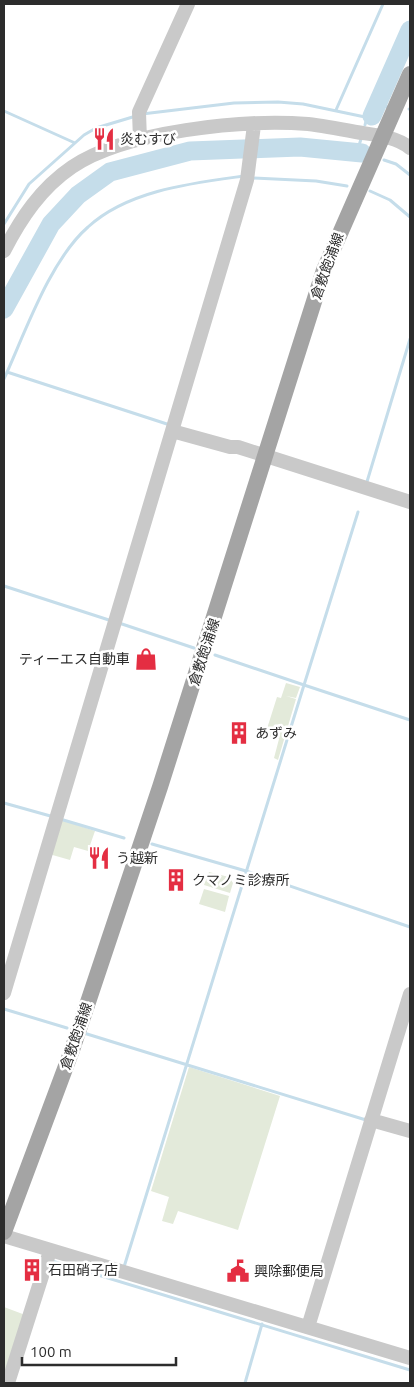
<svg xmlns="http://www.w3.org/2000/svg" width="414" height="1387" font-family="Ubuntu,'Noto Sans JP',sans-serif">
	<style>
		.green { fill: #e3eada }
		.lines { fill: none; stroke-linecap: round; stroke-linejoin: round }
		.stream { stroke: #c5ddea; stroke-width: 3 }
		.river { stroke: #c5ddea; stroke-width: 19 }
		.minor { stroke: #c9c9c9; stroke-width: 14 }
		.major { stroke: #a4a4a4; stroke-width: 16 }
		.labels { text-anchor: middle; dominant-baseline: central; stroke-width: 5; stroke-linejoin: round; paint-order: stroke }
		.poi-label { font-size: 14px; fill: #2c2c2c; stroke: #fff; text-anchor: start }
		.street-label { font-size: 14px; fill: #2c2c2c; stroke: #fff }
	</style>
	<rect width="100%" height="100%" fill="#fff"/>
	<path class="green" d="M 286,683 L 300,687 L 296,698 L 286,696 L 296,699 L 278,760 L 274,758 L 279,739 L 265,735 L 277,697 L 281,698 Z
		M 59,819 L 95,831 L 88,851 L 74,847 L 70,860 L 49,854 Z
		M 209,872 L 229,877 L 233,883 L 230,893 L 204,885 Z
		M 204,889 L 229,896 L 225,912 L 199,904 Z
		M 189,1067 L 280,1096 L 238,1230 L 178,1211 L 173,1224 L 162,1221 L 169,1197 L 151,1191 Z
		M 4,1307 L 28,1316 L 4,1383 Z"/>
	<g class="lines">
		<path class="stream" d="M 378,104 L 388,107
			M 409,109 L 410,109
			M 336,110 L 383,4
			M 4,111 L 75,143
			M 142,114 L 234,103 L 278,102 L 303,104 L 365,117 L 372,116
			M 365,125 L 367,117
			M 357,152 L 361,139
			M 384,160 L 396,164 L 410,175
			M 252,178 L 316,181 L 347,186
			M 370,191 L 390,200 L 410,217
			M 4,224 L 29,184 L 84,135 L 96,128 L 136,116
			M 7,372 L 170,425
			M 4,379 C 25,333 50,260 88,227 C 128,190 193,183 244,176
			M 366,485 L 410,339
			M 358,512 L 304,685 L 410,720
			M 4,586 L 112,621
			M 119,623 L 194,648
			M 4,803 L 54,817
			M 60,819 L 124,838
			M 152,844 L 246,871 L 410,927
			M 4,1009 L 67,1028
			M 87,1034 L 366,1120
			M 52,1261 L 410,1370
			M 124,1267 L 304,685 L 215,655
			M 245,1383 L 262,1324"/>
		<path class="river" d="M 372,116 L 410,30
			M 4,309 L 51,224 L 78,195 L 110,172 L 190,151 L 300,147 L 362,153"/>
		<path class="minor" d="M 140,140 L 139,112 L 188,4
			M 4,251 C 21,218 41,188 72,167 C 125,131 244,119 308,124 C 324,126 340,129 356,132 C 374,135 395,136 410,148
			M 172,431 L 230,447 L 238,447 L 410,502
			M 4,993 L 247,180 L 254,125
			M 371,1120 L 410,1131
			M 4,1236 L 410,1358
			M 308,1327 L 410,994
			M 8,1383 L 50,1251"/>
		<path class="major" d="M 4,1232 L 72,1050 L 160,787 L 324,270 L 410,74"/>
	</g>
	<defs>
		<symbol id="restaurant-bare" viewBox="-9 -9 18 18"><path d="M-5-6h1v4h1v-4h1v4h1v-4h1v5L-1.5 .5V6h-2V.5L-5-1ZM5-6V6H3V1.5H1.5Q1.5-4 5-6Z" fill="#e42e42" stroke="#fff" stroke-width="2.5" paint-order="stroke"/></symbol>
		<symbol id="shop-bare" viewBox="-9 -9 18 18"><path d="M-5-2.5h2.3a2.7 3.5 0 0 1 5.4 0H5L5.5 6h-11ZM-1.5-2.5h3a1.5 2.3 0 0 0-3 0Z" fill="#e42e42" stroke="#fff" stroke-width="2.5" paint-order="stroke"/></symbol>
		<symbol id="building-bare" viewBox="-9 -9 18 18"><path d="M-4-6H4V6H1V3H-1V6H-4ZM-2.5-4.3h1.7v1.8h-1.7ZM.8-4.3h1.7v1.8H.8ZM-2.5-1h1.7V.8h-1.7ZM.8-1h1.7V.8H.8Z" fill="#e42e42" stroke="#fff" stroke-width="2.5" paint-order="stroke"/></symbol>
		<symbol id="civic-bare" viewBox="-9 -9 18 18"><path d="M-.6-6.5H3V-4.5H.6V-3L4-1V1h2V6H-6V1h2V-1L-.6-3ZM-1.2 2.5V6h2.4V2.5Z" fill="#e42e42" stroke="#fff" stroke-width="2.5" paint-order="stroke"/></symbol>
	</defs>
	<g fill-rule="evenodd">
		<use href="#restaurant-bare" x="88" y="123" width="32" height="32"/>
		<use href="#shop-bare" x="130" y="643" width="32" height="32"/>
		<use href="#building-bare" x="223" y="717" width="32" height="32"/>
		<use href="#restaurant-bare" x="83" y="842" width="32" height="32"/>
		<use href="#building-bare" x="160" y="864" width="32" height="32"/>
		<use href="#building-bare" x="16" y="1254" width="32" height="32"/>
		<use href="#civic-bare" x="222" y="1255" width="32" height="32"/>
	</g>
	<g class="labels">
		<g class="poi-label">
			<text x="120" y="139">炎むすび</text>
			<text x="130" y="659" text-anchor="end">ティーエス自動車</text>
			<text x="255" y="733">あずみ</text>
			<text x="116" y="858">う越新</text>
			<text x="192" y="880">クマノミ診療所</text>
			<text x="48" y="1270">石田硝子店</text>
			<text x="254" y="1271">興除郵便局</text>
		</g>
		<g class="street-label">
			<text transform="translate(327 266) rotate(-70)">倉敷飽浦線</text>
			<text transform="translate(204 652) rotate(-72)">倉敷飽浦線</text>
			<text transform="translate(76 1036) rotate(-71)">倉敷飽浦線</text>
		</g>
	</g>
	<rect width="414" height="1387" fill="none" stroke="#2c2c2c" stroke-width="10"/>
	<path d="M22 1357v8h154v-8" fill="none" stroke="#2c2c2c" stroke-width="2.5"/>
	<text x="30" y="1357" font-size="15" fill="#2c2c2c" stroke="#ffffff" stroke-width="4" paint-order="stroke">100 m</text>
</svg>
